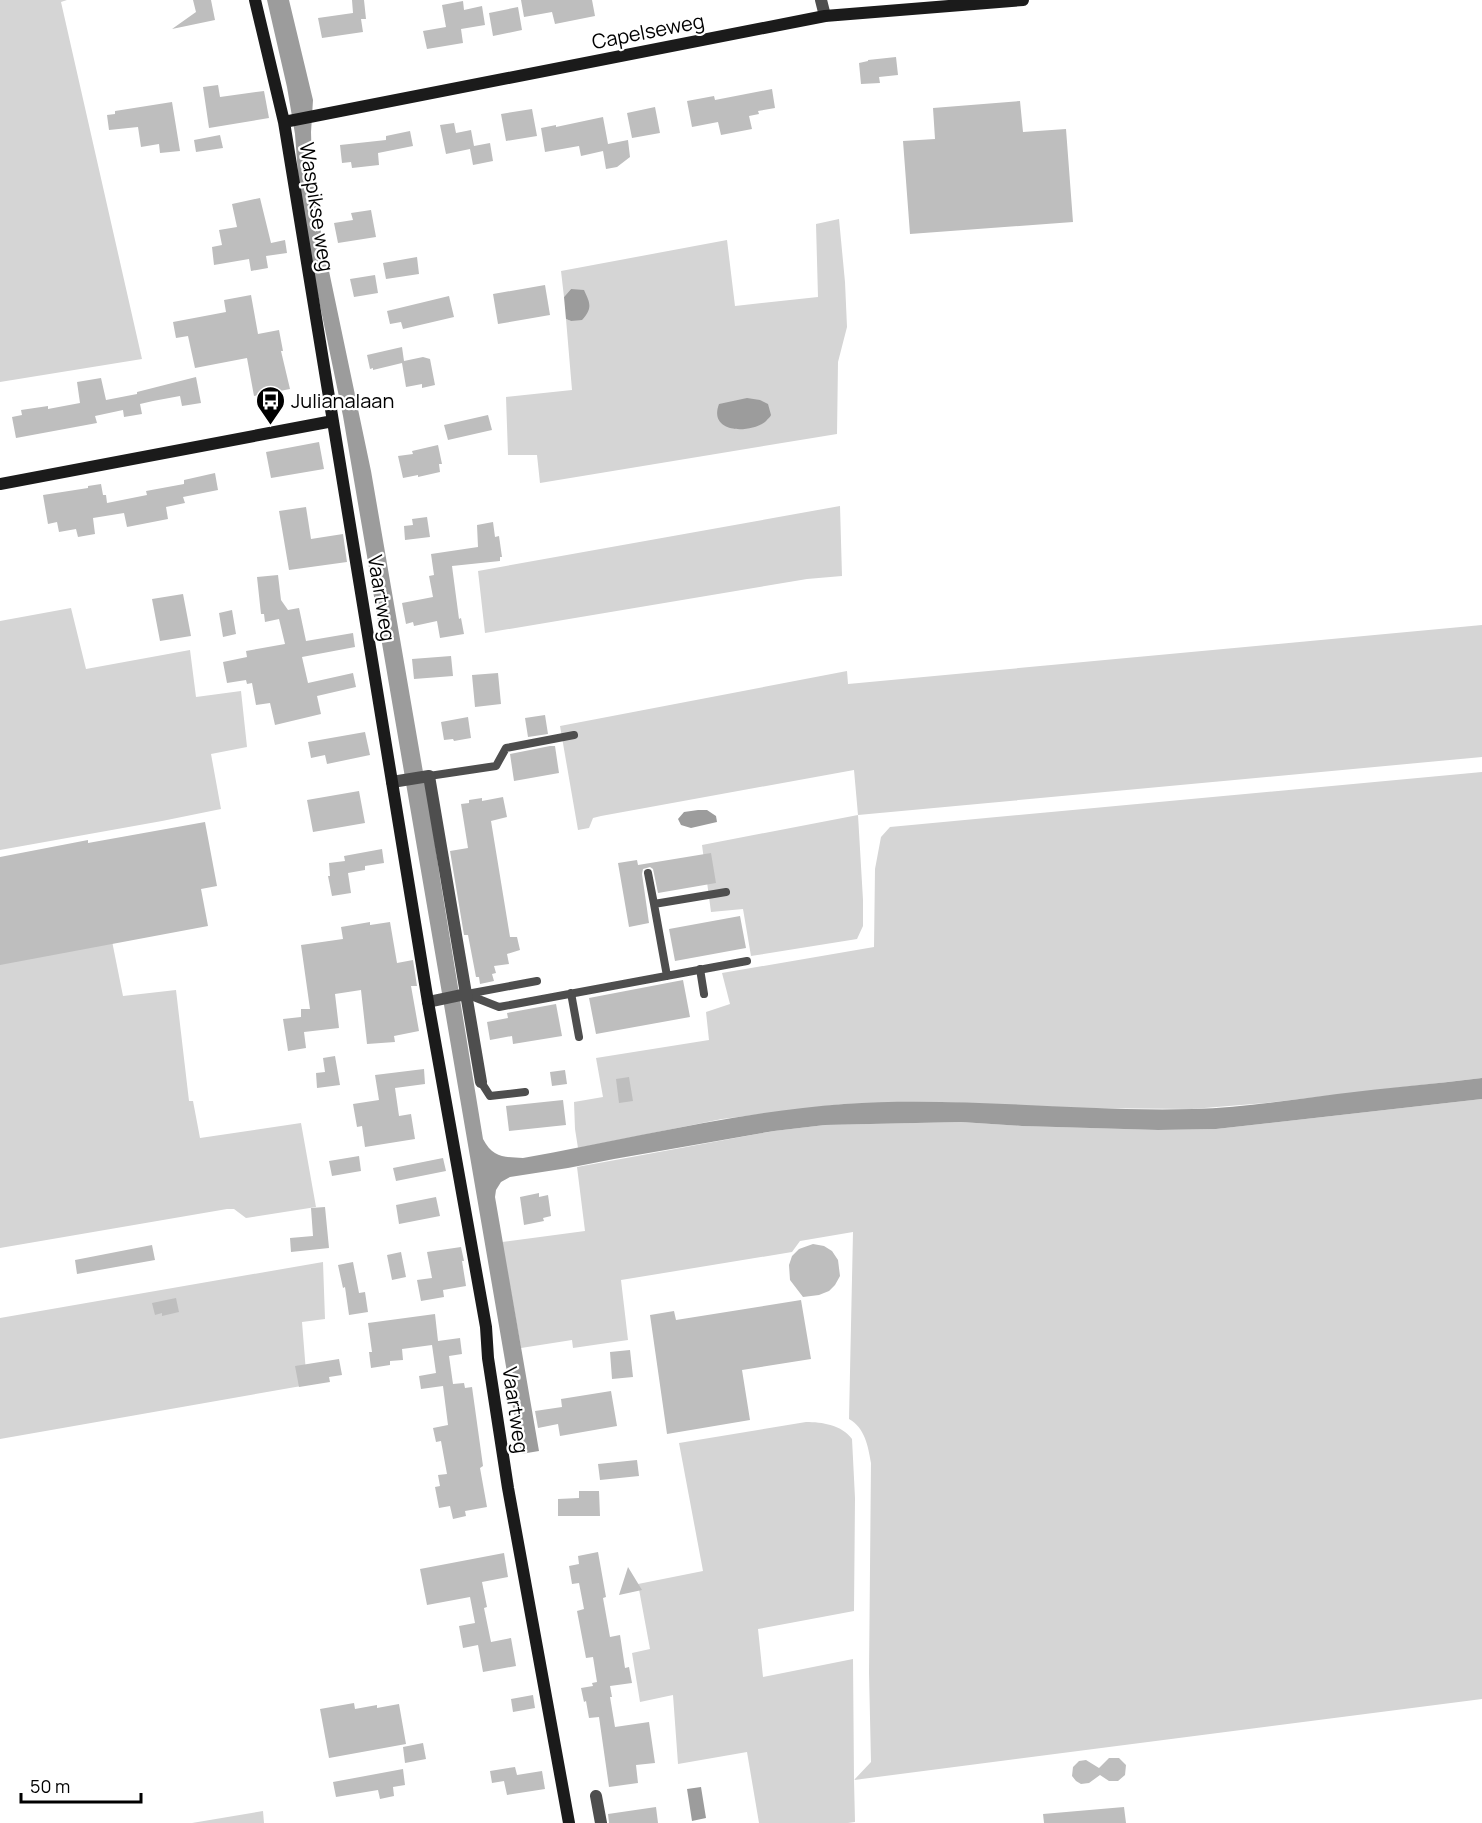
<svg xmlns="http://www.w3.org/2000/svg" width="1482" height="1823" font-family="Manrope,sans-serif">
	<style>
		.green { fill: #d5d5d5 }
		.water { fill: #9c9c9c }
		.building { fill: #bebebe }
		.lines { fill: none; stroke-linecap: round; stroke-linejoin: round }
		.lane { stroke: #4e4e4e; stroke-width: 8 }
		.street { stroke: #4e4e4e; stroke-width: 12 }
		.secondary { stroke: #1b1b1b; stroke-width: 12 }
		.labels { text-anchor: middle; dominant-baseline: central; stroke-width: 4.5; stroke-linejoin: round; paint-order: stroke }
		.street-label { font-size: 20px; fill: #000; stroke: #fff }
		.poi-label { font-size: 20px; fill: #000; stroke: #fff; text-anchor: start }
	</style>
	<rect width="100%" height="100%" fill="#fff"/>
	<path class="green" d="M 0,0 L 67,0 L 61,2 L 142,359 L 0,382 Z
		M 839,219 L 845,282 L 847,327 L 838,362 L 837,434 L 540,483 L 537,455 L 508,455 L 506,397 L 572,390 L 566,319 L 571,321 L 571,289 L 564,297 L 561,271 L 727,240 L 735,306 L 818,297 L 816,224 Z
		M 840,506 L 842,576 L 807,579 L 485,633 L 478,571 Z
		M 71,608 L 86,669 L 190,650 L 196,697 L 241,691 L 247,747 L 211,754 L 221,809 L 162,821 L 0,850 L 0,621 Z
		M 1482,625 L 1482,757 L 858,815 L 863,900 L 863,926 L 857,939 L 751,956 L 743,909 L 711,912 L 702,845 L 858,815 L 854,770 L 601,816 L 593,818 L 589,828 L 578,830 L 560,726 L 847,671 L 848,684 Z
		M 1482,772 L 1482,1078 L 1266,1103 L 1192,1109 L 1079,1108 L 940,1102 L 843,1104 L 722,1119 L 578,1148 L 575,1129 L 574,1102 L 603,1097 L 596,1058 L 709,1040 L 706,1012 L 730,1004 L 722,973 L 874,947 L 875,869 L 881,837 L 890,827 Z
		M 112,941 L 123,996 L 176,990 L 189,1101 L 193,1101 L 200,1138 L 301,1123 L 316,1207 L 246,1218 L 234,1209 L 227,1209 L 0,1248 L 0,962 Z
		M 1482,1099 L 1482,1699 L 854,1780 L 855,1822 L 848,1823 L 759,1823 L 747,1752 L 678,1764 L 673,1695 L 640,1702 L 632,1653 L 650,1649 L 638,1584 L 703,1571 L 679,1443 L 806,1422 C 822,1422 842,1425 852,1439 L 855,1498 L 854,1611 L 758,1629 L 763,1677 L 853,1659 L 854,1780 L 871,1762 L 869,1673 L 871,1463 C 868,1446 865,1428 849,1419 L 853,1232 L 800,1241 L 792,1252 L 621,1280 L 628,1340 L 573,1348 L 572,1340 L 521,1348 L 502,1242 L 585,1231 L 577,1167 L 774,1131 L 825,1125 L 961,1122 L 1022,1126 L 1158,1130 L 1216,1129 Z
		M 323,1262 L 325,1319 L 302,1322 L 307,1385 L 0,1439 L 0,1318 Z
		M 263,1811 L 264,1823 L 192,1823 Z"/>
	<path class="water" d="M 267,0 L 289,0 L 313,100 L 311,132 L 312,169 L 321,233 L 371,471 L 433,830 L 440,878 L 483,1139 C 493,1158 504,1157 523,1158 C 630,1139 735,1112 844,1104 C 960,1096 1076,1112 1193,1109 C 1241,1108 1289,1100 1337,1094 C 1385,1088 1434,1084 1482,1078 L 1482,1099 L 1216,1129 L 1158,1130 L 1022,1126 L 961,1122 L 825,1125 L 774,1131 L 614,1159 L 568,1168 L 510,1177 L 501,1182 L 496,1190 L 495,1197 L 539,1451 L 521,1454 L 343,416 L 311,262 L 298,174 L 295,134 L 287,87 Z
		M 571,289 L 584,290 C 590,303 593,308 582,320 L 571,321 L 566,319 L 564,297 Z
		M 747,398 L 760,400 L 768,404 L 771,415 C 771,416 766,421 765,422 C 748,434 708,433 719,404 Z
		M 698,810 L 707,810 L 716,816 L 717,822 L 691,828 L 681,825 L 678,819 L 684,812 Z
		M 701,1787 L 706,1818 L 692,1821 L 687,1789 Z"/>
	<path class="building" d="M 193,0 L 211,0 L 215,20 L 172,29 L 196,12 Z
		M 352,0 L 364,0 L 366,19 L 361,19 L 363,32 L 322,38 L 318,18 L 353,13 Z
		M 521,0 L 592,0 L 595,16 L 555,24 L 552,12 L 524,17 Z
		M 463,1 L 464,10 L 482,6 L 485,25 L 461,29 L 463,43 L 427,49 L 423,31 L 446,27 L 442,5 Z
		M 518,7 L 522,30 L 493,36 L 489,13 Z
		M 896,57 L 898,75 L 879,77 L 880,83 L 861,84 L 859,63 L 868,61 L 868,60 Z
		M 218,85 L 220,97 L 264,91 L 269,118 L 209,128 L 203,87 Z
		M 772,89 L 775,108 L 758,111 L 759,114 L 749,116 L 752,129 L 721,135 L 718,122 L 692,127 L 687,101 L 714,96 L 715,100 Z
		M 1020,101 L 1023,132 L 1066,129 L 1073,222 L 910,234 L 903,141 L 935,139 L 933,108 Z
		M 172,102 L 180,151 L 160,153 L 159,144 L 141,147 L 138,127 L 109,130 L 107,115 L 115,114 L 115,111 Z
		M 655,107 L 660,133 L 632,138 L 627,113 Z
		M 532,109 L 537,136 L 506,141 L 501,114 Z
		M 603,117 L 608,144 L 628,140 L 630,157 L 617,167 L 606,169 L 603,151 L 581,156 L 579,146 L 545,152 L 541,128 L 556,125 L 556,127 Z
		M 454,123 L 456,133 L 471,130 L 474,146 L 490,143 L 493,161 L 473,165 L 470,149 L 446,154 L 440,125 Z
		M 410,131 L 413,146 L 378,153 L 379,165 L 352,168 L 351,162 L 342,163 L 340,145 L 386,140 L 386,136 Z
		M 220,135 L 223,148 L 196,152 L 194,140 Z
		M 260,198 L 271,243 L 285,240 L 287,253 L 266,256 L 268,268 L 251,271 L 249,259 L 214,265 L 212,247 L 222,245 L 219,230 L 237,227 L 232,204 Z
		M 371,210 L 376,237 L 338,243 L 334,223 L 353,220 L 351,213 Z
		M 417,257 L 419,274 L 386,279 L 383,263 Z
		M 375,275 L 378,293 L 354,297 L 350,279 Z
		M 545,285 L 550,315 L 498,324 L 493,294 Z
		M 251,295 L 258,334 L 279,330 L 283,351 L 281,351 L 290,389 L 254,396 L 247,358 L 195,368 L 188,336 L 176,338 L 173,322 L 226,312 L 224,300 Z
		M 449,296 L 454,317 L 403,329 L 401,322 L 390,324 L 387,311 Z
		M 402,347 L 404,361 L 423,357 L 430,359 L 435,385 L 422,388 L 422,384 L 406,387 L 402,363 L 373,370 L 373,368 L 370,369 L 367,355 Z
		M 196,377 L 201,403 L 182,406 L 180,396 L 153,401 L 140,404 L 142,414 L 124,417 L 123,410 L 95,416 L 97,423 L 16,438 L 12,417 L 22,415 L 21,410 L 48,406 L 48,409 L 80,403 L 77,382 L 101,378 L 106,400 L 137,394 L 137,392 Z
		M 488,415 L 492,430 L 448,440 L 444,425 Z
		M 319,442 L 324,469 L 271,478 L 266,452 Z
		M 438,445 L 442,464 L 439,464 L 440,472 L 418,477 L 418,475 L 403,478 L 398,456 L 413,454 L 412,451 Z
		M 215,473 L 218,490 L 183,497 L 185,503 L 166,507 L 168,519 L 127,527 L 124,513 L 93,518 L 95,534 L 78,537 L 76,529 L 59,532 L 57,522 L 48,524 L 43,495 L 88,488 L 88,486 L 101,484 L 103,495 L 106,495 L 107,503 L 147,495 L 146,491 L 184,484 L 184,480 Z
		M 306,507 L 311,539 L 343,534 L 347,562 L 289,570 L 279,511 Z
		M 427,517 L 430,537 L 405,540 L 404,526 L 413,525 L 412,519 Z
		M 493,522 L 495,537 L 499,536 L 502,557 L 500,557 L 500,561 L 452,566 L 459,619 L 461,618 L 464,634 L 440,638 L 437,621 L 414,626 L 413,622 L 406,624 L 402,603 L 433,597 L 429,576 L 434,575 L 431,554 L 478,547 L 477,525 Z
		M 278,575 L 281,600 L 288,610 L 299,608 L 306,641 L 353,633 L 355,647 L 302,657 L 308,683 L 353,673 L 356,687 L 317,696 L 321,714 L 275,725 L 270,703 L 256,705 L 252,683 L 247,684 L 246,680 L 227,683 L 223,662 L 247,657 L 246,651 L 285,644 L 279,619 L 265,622 L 264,614 L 261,614 L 257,577 Z
		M 183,594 L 191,636 L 160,641 L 152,599 Z
		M 232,610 L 236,634 L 223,637 L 219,613 Z
		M 451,656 L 453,676 L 414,679 L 412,659 Z
		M 498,673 L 501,704 L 475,707 L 472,675 Z
		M 545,715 L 548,734 L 528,737 L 525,718 Z
		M 468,717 L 471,738 L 454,741 L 453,739 L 444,740 L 441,722 Z
		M 365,732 L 370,755 L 327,764 L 325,755 L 311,758 L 308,742 Z
		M 550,746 L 555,746 L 559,773 L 514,781 L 510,754 Z
		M 359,791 L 365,823 L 313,832 L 307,800 Z
		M 503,797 L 507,817 L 491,821 L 510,937 L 517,937 L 520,950 L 507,954 L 509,964 L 494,966 L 496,973 L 492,974 L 494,981 L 480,984 L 479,977 L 476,977 L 468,935 L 464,935 L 450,851 L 468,848 L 461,804 L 469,803 L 469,800 L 482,798 L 482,801 Z
		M 205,822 L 217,886 L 201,889 L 208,926 L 0,965 L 0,857 L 88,840 L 88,843 Z
		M 382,849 L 384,863 L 365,866 L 365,870 L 348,873 L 351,893 L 332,896 L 328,876 L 330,876 L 329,863 L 345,861 L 344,856 Z
		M 711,853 L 716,883 L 658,893 L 653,869 L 650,867 L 643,869 L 642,874 L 649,923 L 629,927 L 618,863 L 637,860 L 638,865 Z
		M 740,916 L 746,948 L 675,961 L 669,929 Z
		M 370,922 L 370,925 L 390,922 L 397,963 L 413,960 L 417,986 L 411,986 L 419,1031 L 394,1036 L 395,1042 L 367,1044 L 361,990 L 335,994 L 339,1028 L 304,1032 L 306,1048 L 288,1051 L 283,1019 L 301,1017 L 301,1009 L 310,1009 L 301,945 L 343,939 L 341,927 Z
		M 683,980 L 690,1017 L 596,1034 L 589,998 Z
		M 556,1004 L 562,1036 L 513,1044 L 512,1036 L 490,1040 L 487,1022 L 508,1018 L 507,1013 Z
		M 335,1056 L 340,1085 L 317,1088 L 316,1073 L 325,1072 L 323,1058 Z
		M 424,1069 L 425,1084 L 395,1088 L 399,1116 L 411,1114 L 415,1139 L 365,1147 L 362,1126 L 357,1127 L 353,1104 L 379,1100 L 375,1075 Z
		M 565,1070 L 567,1084 L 552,1086 L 550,1072 Z
		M 629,1077 L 633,1101 L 619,1103 L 616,1079 Z
		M 563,1100 L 566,1125 L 509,1131 L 506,1106 Z
		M 359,1156 L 361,1171 L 332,1176 L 329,1161 Z
		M 443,1158 L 446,1171 L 396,1181 L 393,1168 Z
		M 539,1193 L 539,1197 L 548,1195 L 551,1216 L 543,1218 L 544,1221 L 524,1225 L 520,1197 Z
		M 436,1197 L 440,1216 L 399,1224 L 396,1205 Z
		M 325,1207 L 329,1248 L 291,1252 L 290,1238 L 313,1236 L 311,1208 Z
		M 813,1244 L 824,1246 L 832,1251 L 838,1260 L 840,1276 L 835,1285 L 829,1291 L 819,1295 L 803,1297 L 790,1280 L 789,1265 L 792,1256 L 799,1249 Z
		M 152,1245 L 155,1260 L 77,1274 L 75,1260 Z
		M 461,1247 L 464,1261 L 462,1261 L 466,1286 L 443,1290 L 444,1297 L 421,1301 L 417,1280 L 432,1278 L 427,1252 Z
		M 401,1252 L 406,1277 L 392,1280 L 387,1255 Z
		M 353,1262 L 359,1293 L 365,1292 L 368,1312 L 349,1315 L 345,1287 L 343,1288 L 338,1265 Z
		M 176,1298 L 179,1312 L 162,1316 L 162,1313 L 155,1315 L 152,1303 Z
		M 801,1300 L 811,1359 L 742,1370 L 750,1420 L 667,1434 L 650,1315 L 674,1311 L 676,1320 Z
		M 435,1314 L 438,1341 L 460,1338 L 462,1354 L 449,1356 L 453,1384 L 464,1383 L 465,1388 L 472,1387 L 483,1466 L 480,1468 L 487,1507 L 465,1511 L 466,1516 L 453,1519 L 450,1506 L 439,1508 L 435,1487 L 440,1486 L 438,1475 L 447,1474 L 441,1441 L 436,1442 L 433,1428 L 448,1425 L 443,1386 L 421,1389 L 419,1376 L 436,1373 L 432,1345 L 402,1349 L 403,1360 L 390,1361 L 390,1365 L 371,1368 L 369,1352 L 372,1352 L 368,1323 Z
		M 630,1350 L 633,1377 L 612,1379 L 610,1352 Z
		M 339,1359 L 342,1375 L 329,1377 L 330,1382 L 299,1387 L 295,1366 Z
		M 611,1391 L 617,1426 L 560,1436 L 558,1424 L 538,1428 L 535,1411 L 562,1407 L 561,1399 Z
		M 637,1460 L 639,1476 L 600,1480 L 598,1464 Z
		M 579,1491 L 599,1491 L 600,1516 L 558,1516 L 558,1499 L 579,1498 Z
		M 598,1552 L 606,1597 L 603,1598 L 610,1637 L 620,1635 L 625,1668 L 629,1667 L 632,1683 L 610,1686 L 612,1697 L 610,1697 L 615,1727 L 649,1722 L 655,1763 L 636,1765 L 638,1783 L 609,1787 L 599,1717 L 589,1718 L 586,1701 L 584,1702 L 581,1688 L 593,1686 L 592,1683 L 597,1682 L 593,1657 L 586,1658 L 577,1611 L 584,1609 L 579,1583 L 572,1584 L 569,1566 L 579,1564 L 578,1556 Z
		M 504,1553 L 508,1577 L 482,1582 L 487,1607 L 484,1608 L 491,1642 L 511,1638 L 516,1666 L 483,1672 L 478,1645 L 463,1648 L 459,1626 L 475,1623 L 470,1597 L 427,1605 L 420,1569 Z
		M 628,1567 L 642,1590 L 619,1595 Z
		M 533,1695 L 535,1708 L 513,1712 L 511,1699 Z
		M 354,1703 L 355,1709 L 377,1705 L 377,1708 L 399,1704 L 406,1744 L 329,1758 L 320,1709 Z
		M 423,1743 L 426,1759 L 405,1763 L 403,1747 Z
		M 1109,1758 L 1119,1758 L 1126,1765 L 1125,1775 L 1118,1781 L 1109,1781 L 1100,1775 L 1089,1783 L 1081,1784 L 1076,1781 L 1072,1776 L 1073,1767 L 1079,1761 L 1086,1760 L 1099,1768 Z
		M 515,1767 L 517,1775 L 542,1771 L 545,1789 L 507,1795 L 504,1781 L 492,1783 L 490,1771 Z
		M 403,1769 L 405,1785 L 393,1787 L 394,1796 L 380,1799 L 378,1790 L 336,1797 L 333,1782 Z
		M 656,1807 L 658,1823 L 609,1823 L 608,1814 Z
		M 1124,1807 L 1126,1823 L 1044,1823 L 1043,1814 Z"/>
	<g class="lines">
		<path class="lane" d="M 429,776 L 496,766 L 506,748 L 574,735
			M 648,873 L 654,904
			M 700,969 L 704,994
			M 667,976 L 654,904 L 726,892
			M 571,993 L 579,1037
			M 466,994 L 499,1007 L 747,961
			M 467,994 L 537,981
			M 481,1082 L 490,1096 L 525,1092"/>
		<path class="street" d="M 821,0 L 825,16
			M 392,782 L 429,776 L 481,1082
			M 428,1002 L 466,994
			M 596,1796 L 601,1823"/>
		<path class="secondary" d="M 255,0 L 284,122 L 428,1002 L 486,1327 L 488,1358 L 508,1488 L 569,1823
			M 284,122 L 825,16 L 1023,0
			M 0,484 L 333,421"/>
	</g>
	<defs>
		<symbol id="bus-pin" viewBox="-11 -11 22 30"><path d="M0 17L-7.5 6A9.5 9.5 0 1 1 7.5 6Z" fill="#000" stroke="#fff"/><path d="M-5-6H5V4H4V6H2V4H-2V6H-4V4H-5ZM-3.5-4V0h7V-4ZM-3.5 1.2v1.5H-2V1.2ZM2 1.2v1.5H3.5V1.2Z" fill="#fff"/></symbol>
	</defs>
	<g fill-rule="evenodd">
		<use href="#bus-pin" x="254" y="384" width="33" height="45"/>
	</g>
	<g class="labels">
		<g class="street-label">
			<text transform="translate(648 31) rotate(-11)">Capelseweg</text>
			<text transform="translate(317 207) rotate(81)">Waspikse weg</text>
			<text transform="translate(382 598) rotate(81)">Vaartweg</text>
			<text transform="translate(516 1410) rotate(82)">Vaartweg</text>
		</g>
		<g class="poi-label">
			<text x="291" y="400">Julianalaan</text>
		</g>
	</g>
	<path d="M21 1793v9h120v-9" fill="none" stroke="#000000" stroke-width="3"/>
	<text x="30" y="1793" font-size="18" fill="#000000" stroke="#ffffff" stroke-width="4.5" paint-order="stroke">50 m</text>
</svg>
